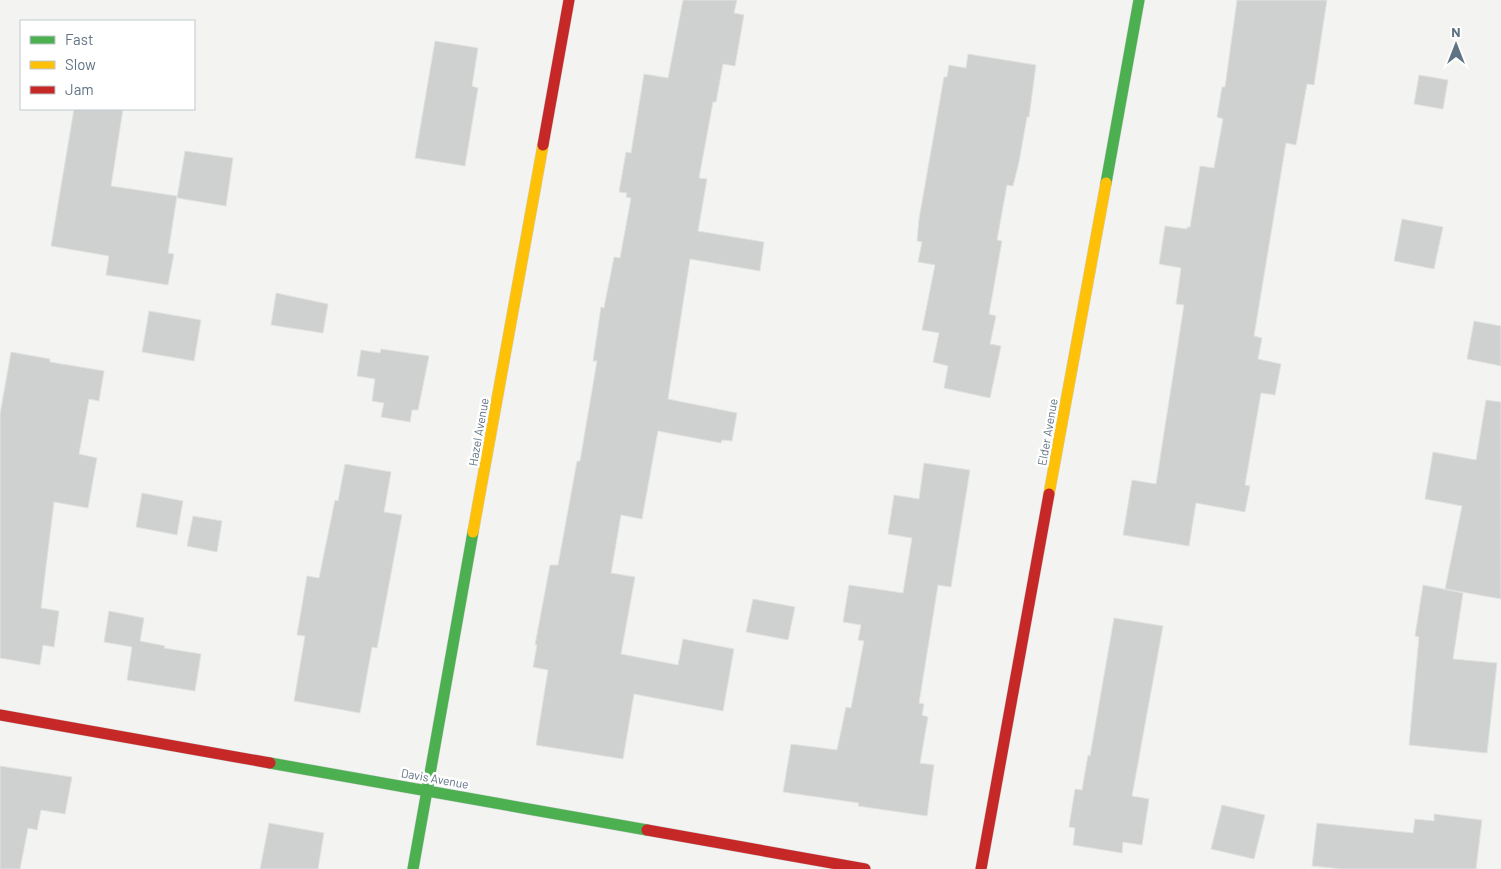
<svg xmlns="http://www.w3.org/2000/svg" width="1501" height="869" font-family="Barlow,sans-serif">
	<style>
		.building { fill: #cfd1d1; stroke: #e2e3e1 }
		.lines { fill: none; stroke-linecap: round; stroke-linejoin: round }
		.fast-casing { stroke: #cfd1d2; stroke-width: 12 }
		.slow-casing { stroke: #cfd1d2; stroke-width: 12 }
		.jam-casing { stroke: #cfd1d2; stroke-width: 12 }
		.fast { stroke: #4caf50; stroke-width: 11 }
		.slow { stroke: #ffc107; stroke-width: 11 }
		.jam { stroke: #c62828; stroke-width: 11 }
		.labels { text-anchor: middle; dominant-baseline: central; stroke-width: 5; stroke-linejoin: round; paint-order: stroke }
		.street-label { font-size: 12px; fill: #607384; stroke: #fff }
	</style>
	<rect width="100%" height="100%" fill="#f3f4f1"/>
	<path class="building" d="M 683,0 L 737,0 L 734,13 L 744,15 L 735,66 L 723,64 L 716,102 L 713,102 L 699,178 L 707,179 L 698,231 L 764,242 L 760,271 L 690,259 L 668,399 L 737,413 L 732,441 L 722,440 L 721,443 L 658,431 L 642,519 L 621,515 L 611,573 L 635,577 L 621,654 L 678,665 L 683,639 L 734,649 L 723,711 L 634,694 L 623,759 L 536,745 L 548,670 L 533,667 L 537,645 L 535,645 L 550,565 L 558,565 L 577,461 L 580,461 L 597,361 L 593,361 L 601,307 L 604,308 L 614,257 L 620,258 L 631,198 L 626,197 L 627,193 L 619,192 L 626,152 L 631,153 L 644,74 L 668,78 Z
		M 1237,0 L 1327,0 L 1314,85 L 1307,84 L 1296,145 L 1286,143 L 1254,336 L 1262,338 L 1258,359 L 1281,364 L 1275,395 L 1261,393 L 1245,485 L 1250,486 L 1245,512 L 1196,503 L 1189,546 L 1123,535 L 1132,480 L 1156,484 L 1184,305 L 1176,304 L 1181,268 L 1159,264 L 1165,226 L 1187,229 L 1187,227 L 1190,227 L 1200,166 L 1214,168 L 1223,119 L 1217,117 L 1222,87 L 1225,87 Z
		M 435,41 L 478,48 L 472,86 L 478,88 L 465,166 L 415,158 Z
		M 968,54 L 1036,65 L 1029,117 L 1027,117 L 1019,162 L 1013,186 L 1007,185 L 997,240 L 1002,241 L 989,314 L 996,316 L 990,344 L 1001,346 L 990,398 L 944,388 L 948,366 L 933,362 L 939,333 L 922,330 L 935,265 L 918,262 L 922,242 L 917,241 L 919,219 L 944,77 L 947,77 L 949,65 L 966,68 Z
		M 1419,75 L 1448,80 L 1443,109 L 1414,104 Z
		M 74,109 L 123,109 L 111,186 L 177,196 L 168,253 L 174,254 L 168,285 L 106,275 L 109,256 L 51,246 Z
		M 185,151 L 233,158 L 226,206 L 177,198 Z
		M 1402,219 L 1443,227 L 1434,269 L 1394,261 Z
		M 276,293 L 328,304 L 323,333 L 271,325 Z
		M 149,311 L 201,320 L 194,361 L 142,352 Z
		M 1474,321 L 1501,326 L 1501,366 L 1467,359 Z
		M 381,349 L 429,356 L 418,410 L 412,410 L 410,422 L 381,417 L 384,403 L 372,401 L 375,379 L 357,376 L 361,350 L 380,353 Z
		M 11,352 L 50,359 L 50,362 L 104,371 L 99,401 L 89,399 L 79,454 L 97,458 L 88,508 L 54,502 L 41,608 L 59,611 L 54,647 L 43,645 L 40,665 L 0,658 L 0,414 Z
		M 1486,400 L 1501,402 L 1501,599 L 1445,589 L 1462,506 L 1425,499 L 1433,452 L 1476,460 Z
		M 924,463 L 970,470 L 951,587 L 938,585 L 919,703 L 924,704 L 922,715 L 928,717 L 920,763 L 934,765 L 927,816 L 858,806 L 859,803 L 783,792 L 791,744 L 837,750 L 846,707 L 851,708 L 864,641 L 858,640 L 861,625 L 843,622 L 849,585 L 903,593 L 912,538 L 888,534 L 894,495 L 919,499 Z
		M 345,464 L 391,472 L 384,512 L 402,515 L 377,648 L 372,647 L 360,713 L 294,701 L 305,636 L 297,635 L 307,576 L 319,578 L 335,500 L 338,501 Z
		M 142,493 L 183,501 L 177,535 L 136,527 Z
		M 193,516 L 222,521 L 217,552 L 187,546 Z
		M 1423,585 L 1463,593 L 1453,659 L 1497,663 L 1487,753 L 1409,745 L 1419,637 L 1415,636 Z
		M 753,599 L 795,607 L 788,640 L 746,632 Z
		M 109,611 L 144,618 L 140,641 L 165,646 L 164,648 L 201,654 L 195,691 L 127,680 L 132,647 L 104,642 Z
		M 1114,618 L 1163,626 L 1132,796 L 1149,799 L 1142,845 L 1123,842 L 1122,853 L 1073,845 L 1075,828 L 1069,827 L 1075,789 L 1082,790 L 1088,755 L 1090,756 Z
		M 0,766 L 72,777 L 65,814 L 41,810 L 37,830 L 28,828 L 20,869 L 0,869 Z
		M 1222,805 L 1265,815 L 1254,859 L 1211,849 Z
		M 1434,814 L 1482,820 L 1476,869 L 1343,869 L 1312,866 L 1317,823 L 1413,833 L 1415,819 L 1434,821 Z
		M 269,823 L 324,833 L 318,869 L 260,869 Z"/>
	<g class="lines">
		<defs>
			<path id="fast" d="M 1106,183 L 1139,0
				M 270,763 L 647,830
				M 413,869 L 473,532"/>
			<path id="slow" d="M 1049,494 L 1106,183
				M 473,532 L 543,145"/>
			<path id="jam" d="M 543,145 L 569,0
				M 0,715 L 270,763
				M 647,830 L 865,869
				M 981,869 L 1049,494"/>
		</defs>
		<use href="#fast" class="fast-casing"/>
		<use href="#slow" class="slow-casing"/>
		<use href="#jam" class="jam-casing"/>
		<use href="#fast" class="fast"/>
		<use href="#slow" class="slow"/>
		<use href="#jam" class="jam"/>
	</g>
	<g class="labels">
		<g class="street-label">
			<text transform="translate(478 432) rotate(-80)">Hazel Avenue</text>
			<text transform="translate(1047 432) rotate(-80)">Elder Avenue</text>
			<text transform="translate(435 778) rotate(10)">Davis Avenue</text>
		</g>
	</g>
	<rect x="20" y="20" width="175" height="90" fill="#ffffff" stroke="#bfc7ce"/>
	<rect x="30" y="36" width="25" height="8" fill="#4caf50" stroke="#bfc7ce"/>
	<text x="65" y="45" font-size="15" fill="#607384">Fast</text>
	<rect x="30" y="61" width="25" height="8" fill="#ffc107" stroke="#bfc7ce"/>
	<text x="65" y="70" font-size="15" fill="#607384">Slow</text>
	<rect x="30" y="86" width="25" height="8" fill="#c62828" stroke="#bfc7ce"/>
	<text x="65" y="95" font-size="15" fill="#607384">Jam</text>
	<g transform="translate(1456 45)" stroke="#ffffff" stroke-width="4" paint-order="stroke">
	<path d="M0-4L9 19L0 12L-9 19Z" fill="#607384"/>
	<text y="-8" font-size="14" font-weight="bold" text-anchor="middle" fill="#607384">N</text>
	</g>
</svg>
